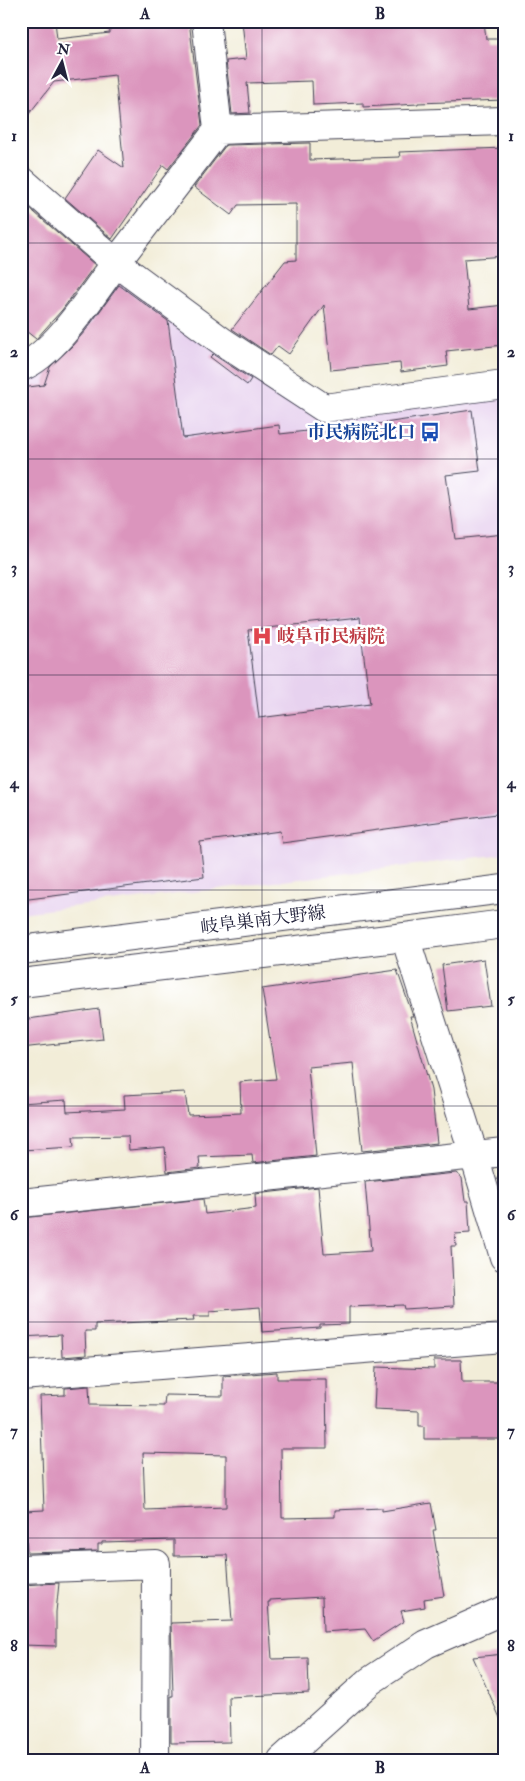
<svg xmlns="http://www.w3.org/2000/svg" width="525" height="1781" font-family="'IM FELL Double Pica','Noto Serif JP',serif">
	<style>
		.built { fill: #e7d2ef }
		.building { fill: #db95bd; fill-rule: evenodd }
		.lines { fill: none; stroke-linecap: round; stroke-linejoin: round }
		.minor-casing { stroke: #414053; stroke-width: 30 }
		.major-casing { stroke: #414053; stroke-width: 30 }
		.minor { stroke: #fff; stroke-width: 28 }
		.major { stroke: #fff; stroke-width: 28 }
		.grid { fill: none; stroke: #22223b; stroke-width: 1; stroke-opacity: 0.55 }
		.labels { text-anchor: middle; dominant-baseline: central; stroke-width: 5; stroke-linejoin: round; paint-order: stroke }
		.transit-label { font-size: 18px; font-weight: bold; fill: #164399; stroke: #fff; text-anchor: end }
		.health-label { font-size: 18px; font-weight: bold; fill: #be3a42; stroke: #fff; text-anchor: start }
		.street-label { font-size: 18px; fill: #22223b; stroke: #fff }
		.neatline { fill: none; stroke: #22223b; stroke-width: 2 }
		.grid-label { font-size: 16px; text-anchor: middle; font-weight: bold; fill: #22223b }
	</style>
	<rect width="100%" height="100%" fill="#fff"/>
	<filter id="ink" filterUnits="userSpaceOnUse"><feTurbulence type="fractalNoise" baseFrequency=".02" numOctaves="2"/><feDisplacementMap in="SourceGraphic" scale="10" xChannelSelector="R" yChannelSelector="G"/><feConvolveMatrix kernelMatrix="1 2 1 2 8 2 1 2 1" color-interpolation-filters="sRGB"/></filter>
	<filter id="wash" filterUnits="userSpaceOnUse"><feTurbulence type="fractalNoise" baseFrequency=".0096" numOctaves="4" result="noise"/><feDisplacementMap in="SourceGraphic" scale="20" xChannelSelector="R" yChannelSelector="G"/><feGaussianBlur stdDeviation="1.12" result="paint"/><feColorMatrix in="noise" values="0 0 0 0 0 0 0 0 0 0 0 0 0 0 0 0 0 1.4 0 .05"/><feComposite in="paint" operator="in"/></filter>
	<g filter="url(#wash)">
		<rect width="100%" height="100%" fill="#f2edd8"/>
		<path class="built" d="M 120,271 L 321,417 L 504,394 L 504,854 L 21,913 L 21,379 Z"/>
		<g id="blocks">
			<path class="building" d="M 21,21 L 55,21 L 57,39 L 110,33 L 109,21 L 189,21 L 202,125 L 168,169 L 163,165 L 112,239 L 65,198 L 98,150 L 124,168 L 115,75 L 54,82 L 21,124 Z
				M 242,21 L 484,21 L 486,39 L 504,39 L 504,100 L 418,103 L 418,104 L 363,107 L 363,103 L 313,105 L 312,81 L 247,83 L 250,113 L 232,114 L 226,61 L 246,59 Z
				M 310,143 L 310,160 L 400,157 L 399,152 L 504,148 L 504,256 L 464,259 L 469,309 L 504,305 L 504,345 L 446,351 L 448,366 L 401,372 L 400,363 L 331,370 L 324,305 L 289,354 L 278,346 L 271,355 L 232,329 L 285,261 L 296,260 L 296,204 L 238,205 L 231,215 L 194,187 L 226,145 Z
				M 27,206 L 95,265 L 62,310 L 36,339 L 21,327 L 21,214 Z
				M 119,285 L 168,321 L 183,438 L 279,425 L 280,434 L 316,430 L 317,433 L 472,410 L 480,471 L 446,475 L 455,539 L 504,534 L 504,813 L 282,843 L 280,831 L 200,842 L 204,877 L 21,900 L 21,388 L 44,385 L 50,367 L 72,346 L 86,330 ZM 359,618 L 370,704 L 259,718 L 248,630 Z
				M 213,354 L 214,355 L 251,379 L 247,385 L 210,357 Z
				M 484,959 L 491,1006 L 448,1011 L 442,965 Z
				M 397,970 L 413,1016 L 410,1016 L 431,1090 L 437,1143 L 362,1151 L 353,1063 L 308,1067 L 316,1156 L 253,1163 L 252,1155 L 199,1157 L 200,1168 L 167,1172 L 165,1147 L 129,1150 L 128,1136 L 73,1137 L 74,1147 L 21,1150 L 21,1103 L 66,1100 L 67,1112 L 125,1109 L 124,1095 L 185,1092 L 188,1115 L 241,1113 L 240,1082 L 276,1079 L 262,989 Z
				M 99,1009 L 103,1039 L 21,1048 L 21,1020 Z
				M 456,1173 L 462,1178 L 465,1201 L 468,1201 L 470,1233 L 455,1234 L 456,1246 L 451,1246 L 454,1306 L 404,1309 L 403,1305 L 349,1307 L 349,1324 L 320,1325 L 320,1328 L 262,1332 L 260,1307 L 210,1311 L 210,1316 L 193,1316 L 194,1320 L 95,1324 L 95,1331 L 85,1331 L 86,1355 L 62,1357 L 61,1335 L 21,1337 L 21,1218 L 203,1199 L 205,1214 L 256,1208 L 255,1194 L 318,1187 L 324,1254 L 371,1251 L 365,1182 Z
				M 434,1360 L 461,1360 L 462,1382 L 504,1382 L 504,1439 L 424,1439 L 424,1426 L 419,1426 L 419,1411 L 374,1409 L 376,1367 L 434,1369 Z
				M 277,1372 L 277,1379 L 326,1379 L 327,1448 L 281,1448 L 282,1518 L 335,1517 L 335,1510 L 382,1508 L 382,1511 L 431,1503 L 436,1530 L 433,1530 L 444,1596 L 424,1599 L 425,1607 L 401,1611 L 404,1621 L 373,1641 L 365,1629 L 323,1632 L 322,1597 L 270,1600 L 270,1602 L 268,1602 L 272,1659 L 308,1658 L 309,1693 L 229,1697 L 230,1742 L 171,1743 L 171,1696 L 173,1696 L 171,1623 L 232,1621 L 227,1555 L 174,1556 L 174,1540 L 102,1542 L 102,1544 L 98,1544 L 98,1551 L 27,1553 L 25,1511 L 44,1510 L 40,1396 L 65,1395 L 65,1388 L 89,1386 L 90,1405 L 164,1406 L 165,1395 L 223,1396 L 223,1376 ZM 143,1453 L 226,1455 L 226,1507 L 145,1510 Z
				M 59,1583 L 56,1612 L 56,1646 L 21,1645 L 21,1585 Z
				M 504,1654 L 504,1727 L 473,1657 Z"/>
		</g>
	</g>
	<g filter="url(#ink)">
		<use href="#blocks" fill-opacity="0" stroke="#414053" stroke-width="1"/>
		<g class="lines">
			<defs>
				<path id="minor" d="M 218,130 L 504,121
					M 21,180 L 116,263 L 223,342 L 324,408 L 504,384
					M 21,367 C 56,354 95,290 118,260 C 151,217 185,173 218,130 L 206,21
					M 405,937 L 474,1155 L 504,1257
					M 21,1203 L 504,1152
					M 21,1376 L 504,1338
					M 21,1569 L 156,1564 L 155,1760
					M 282,1760 L 370,1681 L 426,1644 L 504,1610"/>
				<path id="major" d="M 21,950 L 504,889
					M 21,983 L 405,937 L 504,924"/>
			</defs>
			<use href="#minor" class="minor-casing"/>
			<use href="#major" class="major-casing"/>
			<use href="#minor" class="minor"/>
			<use href="#major" class="major"/>
		</g>
	</g>
	<path class="grid" d="M 262,21 L 262,1760M 21,243 L 504,243M 21,459 L 504,459M 21,675 L 504,675M 21,890 L 504,890M 21,1106 L 504,1106M 21,1322 L 504,1322M 21,1538 L 504,1538"/>
	<defs>
		<symbol id="bus-bare" viewBox="-9 -9 18 18"><path d="M-5-6H5V4H4V6H2V4H-2V6H-4V4H-5ZM-3.5-4V0h7V-4ZM-3.5 1.2v1.5H-2V1.2ZM2 1.2v1.5H3.5V1.2Z" fill="#1a4fb4" stroke="#fff" stroke-width="2.5" paint-order="stroke"/></symbol>
		<symbol id="hospital-bare" viewBox="-9 -9 18 18"><path d="M-5-5h3v3.5h4V-5h3V5h-3V1.5h-4V5h-3Z" fill="#e0444e" stroke="#fff" stroke-width="2.5" paint-order="stroke"/></symbol>
	</defs>
	<g fill-rule="evenodd">
		<use href="#bus-bare" x="416" y="418" width="28" height="28"/>
		<use href="#hospital-bare" x="248" y="622" width="28" height="28"/>
	</g>
	<g class="labels">
		<g class="transit-label">
			<text x="415" y="432">市民病院北口</text>
		</g>
		<g class="health-label">
			<text x="277" y="636">岐阜市民病院</text>
		</g>
		<g class="street-label">
			<text transform="translate(263 920) rotate(-7)">岐阜巣南大野線</text>
		</g>
	</g>
	<rect width="525" height="1781" fill="none" stroke="#fff" stroke-width="55"/>
	<g transform="translate(62 62) rotate(7)" stroke="#ffffff" stroke-width="4" paint-order="stroke">
	<path d="M0-4L9 19L0 12L-9 19Z" fill="#22223b"/>
	<text y="-8" font-size="14" font-weight="bold" text-anchor="middle" fill="#22223b">N</text>
	</g>
	<rect x="28" y="28" width="470" height="1726" class="neatline"/>
	<g class="grid-label">
		<text x="145" y="19">A</text>
		<text x="380" y="19">B</text>
		<text x="14" y="141">1</text>
		<text x="511" y="141">1</text>
		<text x="14" y="357">2</text>
		<text x="511" y="357">2</text>
		<text x="14" y="573">3</text>
		<text x="511" y="573">3</text>
		<text x="14" y="788">4</text>
		<text x="511" y="788">4</text>
		<text x="14" y="1004">5</text>
		<text x="511" y="1004">5</text>
		<text x="14" y="1220">6</text>
		<text x="511" y="1220">6</text>
		<text x="14" y="1436">7</text>
		<text x="511" y="1436">7</text>
		<text x="14" y="1651">8</text>
		<text x="511" y="1651">8</text>
		<text x="145" y="1773">A</text>
		<text x="380" y="1773">B</text>
	</g>
</svg>
